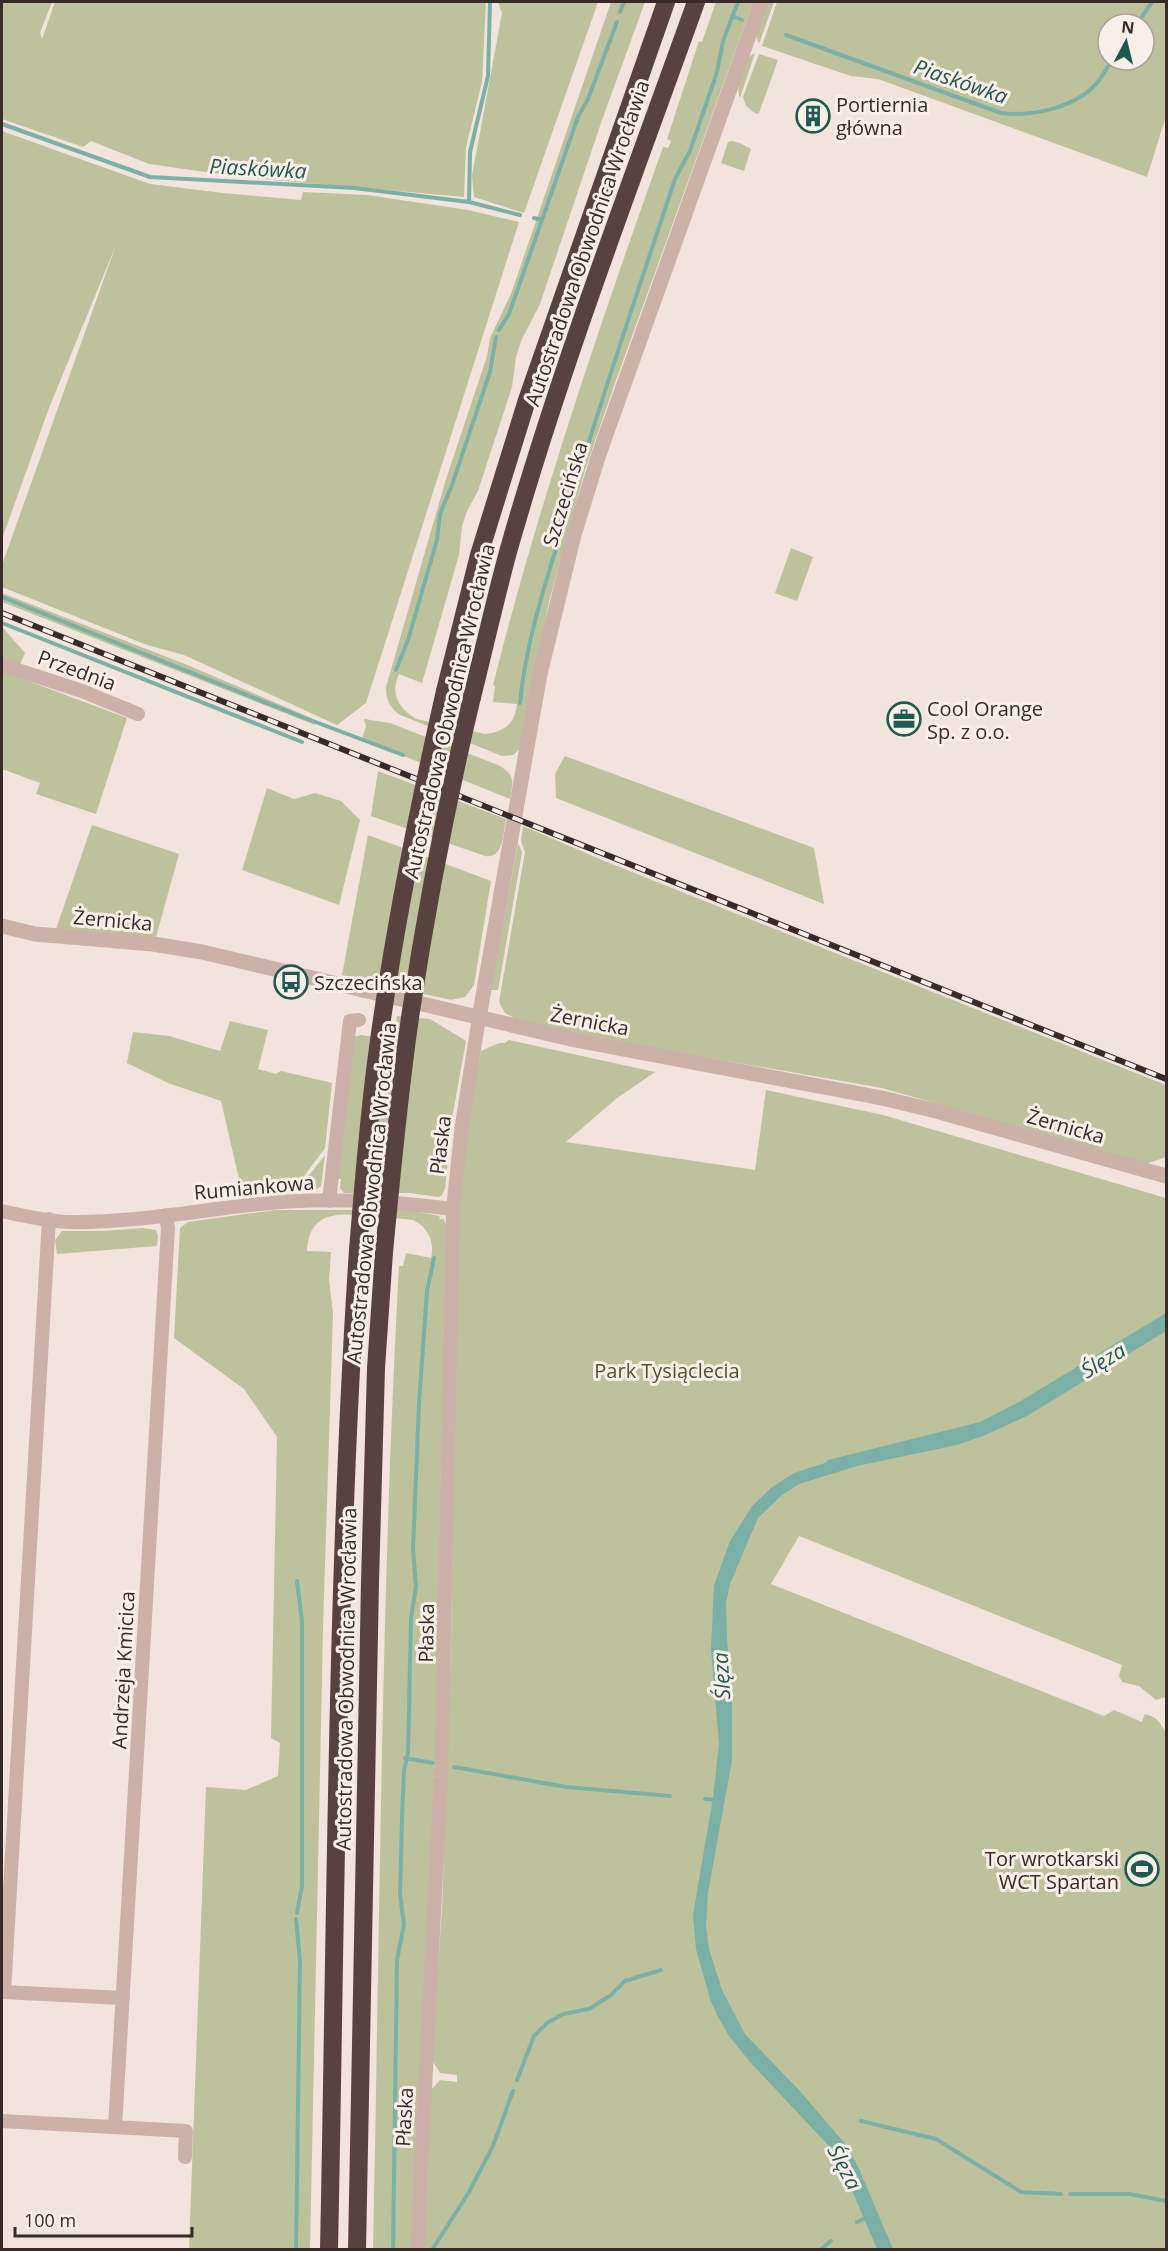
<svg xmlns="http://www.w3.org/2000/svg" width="1168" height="2251" font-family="'Open Sans',sans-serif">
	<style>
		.green { fill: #bdc29c; fill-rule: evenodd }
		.water { fill: #7bb0a7 }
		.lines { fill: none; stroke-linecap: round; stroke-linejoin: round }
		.stream { stroke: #7bb0a7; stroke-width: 4 }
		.minor { stroke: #cbb1a8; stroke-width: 14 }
		.tertiary { stroke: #cbb1a8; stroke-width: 15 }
		.motorway { stroke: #58423f; stroke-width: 18 }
		.rail-casing { stroke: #372a28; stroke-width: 6 }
		.rail { stroke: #faeee9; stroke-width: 4; stroke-dasharray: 11; stroke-linecap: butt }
		.motorway-bridge { stroke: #58423f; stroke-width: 18 }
		.labels { text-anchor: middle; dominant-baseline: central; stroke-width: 6; stroke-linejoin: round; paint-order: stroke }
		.poi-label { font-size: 20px; fill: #372a28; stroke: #faeee9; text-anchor: start }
		.street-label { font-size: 20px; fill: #372a28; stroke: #faeee9 }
		.park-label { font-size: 20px; fill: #4f562c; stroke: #faeee9 }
		.water-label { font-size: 21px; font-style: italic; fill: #1d5951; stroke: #faeee9 }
	</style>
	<rect width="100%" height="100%" fill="#f2e3dc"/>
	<path class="green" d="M 2,2 L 52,2 L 40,33 L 42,39 L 55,2 L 486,2 L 482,82 L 466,147 L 464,197 L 241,177 L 149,164 L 91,141 L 83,147 L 2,119 Z
		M 498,2 L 598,2 L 524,213 L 474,197 L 472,176 L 502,13 Z
		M 611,2 L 645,2 L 602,120 L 540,304 L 521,341 L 516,357 L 512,387 L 478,491 L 467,511 L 462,526 L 459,555 L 422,683 L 399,674 C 390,693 398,708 416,719 L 485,734 C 504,732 515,724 517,704 L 493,702 L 495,686 L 493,685 C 539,502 600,324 663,147 L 668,148 L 671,141 L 667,139 L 699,41 L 702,42 L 716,2 L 753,2 L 615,383 L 585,470 L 549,602 L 520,749 L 513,755 L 502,756 L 398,714 C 389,705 386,700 386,687 L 446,479 L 487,356 L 490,338 L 511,294 Z
		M 767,2 L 774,2 L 759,44 L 756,36 Z
		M 777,2 L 1166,2 L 1166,116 L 1147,177 L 878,79 L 851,76 L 762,46 ZM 1108,24 L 1144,24 L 1144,60 L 1108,60 Z
		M 755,53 L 740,98 C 735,86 742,58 755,53 Z
		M 759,54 L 778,60 L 759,113 L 756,114 L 746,106 L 743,97 Z
		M 2,131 L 150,184 L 223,193 L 301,200 L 303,192 L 367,195 L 468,210 L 519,222 L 366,703 L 337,725 L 184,655 L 147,645 L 2,587 L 2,565 L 116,245 L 49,408 L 2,539 Z
		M 732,141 L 740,143 L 751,149 L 744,171 L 721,163 L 728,142 Z
		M 791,548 L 813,557 L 797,601 L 775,593 Z
		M 2,593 L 185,664 L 302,714 L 315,720 L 315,725 L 2,602 Z
		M 3,628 L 25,653 L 15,676 L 127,718 L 96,814 L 36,794 L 40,783 L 2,769 Z
		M 364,719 L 390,723 L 498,765 C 516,775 513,781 510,799 L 362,739 L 366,726 Z
		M 565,756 L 814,848 L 824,904 L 556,798 L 555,774 Z
		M 378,771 L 506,819 C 503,833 504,859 485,856 L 371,816 Z
		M 267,788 L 294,799 L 315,793 L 341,801 L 360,820 L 339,905 L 242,870 Z
		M 92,825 L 179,854 L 156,937 L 56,929 Z
		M 523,826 L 602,860 L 1166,1085 L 1166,1157 L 1146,1164 L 882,1088 L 630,1044 L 514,1020 L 514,1018 L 505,1013 L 499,1002 L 525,852 L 521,841 Z
		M 368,835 L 491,881 L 474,985 L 465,997 L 451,1000 L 342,975 Z
		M 518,843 L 522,852 L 498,990 L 491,990 Z
		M 397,1016 L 430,1019 L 466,1041 L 452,1118 L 445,1189 L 442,1195 L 439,1197 L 409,1193 L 344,1193 L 340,1188 L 341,1179 L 337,1179 L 354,1037 L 361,1035 L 394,1040 Z
		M 230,1021 L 268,1030 L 258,1069 L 276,1074 L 281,1071 L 332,1083 L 325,1148 L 302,1179 L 242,1192 L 221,1101 L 168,1083 L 127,1063 L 133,1032 L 169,1036 L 220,1051 Z
		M 509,1040 L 655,1072 L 617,1098 L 566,1142 L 755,1170 L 766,1090 L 883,1115 L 1166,1198 L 1166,1697 L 1156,1700 L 1139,1686 L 1122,1682 L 1119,1676 L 1122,1665 L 799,1536 L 771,1584 L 1104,1716 L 1114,1710 L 1142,1722 L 1145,1714 C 1157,1717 1159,1721 1165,1731 L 1166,2249 L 424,2250 L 431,2090 L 440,2080 L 457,2082 L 457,2075 L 440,2073 L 432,2060 L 442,1908 L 451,1643 L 457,1242 L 465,1134 L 481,1051 L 499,1043 L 505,1043 Z
		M 325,1155 L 321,1186 L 317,1189 L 288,1191 L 307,1178 Z
		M 275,1210 L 408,1210 L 440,1216 L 439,1218 L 441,1220 L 443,1218 L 446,1225 L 432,1889 L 413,2249 L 373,2249 C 380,1922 381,1594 399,1266 L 403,1266 L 406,1253 L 431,1258 C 435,1242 428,1227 413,1220 C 399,1218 384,1217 370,1216 C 339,1213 309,1210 307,1251 L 331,1252 L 329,1280 L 333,1313 L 323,1629 L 310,2249 L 189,2249 L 206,1787 L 246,1790 L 278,1776 L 280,1743 L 271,1738 L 277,1437 L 244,1389 L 174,1338 L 180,1228 L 188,1222 Z
		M 143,1228 L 156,1230 L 158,1236 L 157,1246 L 57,1254 L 55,1240 L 62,1231 L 103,1231 Z"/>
	<path class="water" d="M 1166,1313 L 1166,1331 L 1027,1416 L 983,1436 L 957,1445 L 857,1466 L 799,1484 L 782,1495 L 758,1518 L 730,1584 L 726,1603 L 727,1639 L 732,1699 L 732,1760 L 708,1893 L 706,1926 L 709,1949 L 722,1990 L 745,2034 L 799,2090 L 847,2146 L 860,2171 L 893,2249 L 877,2249 L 848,2181 L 827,2144 L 750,2062 L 729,2036 L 717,2015 L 710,1999 L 696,1949 L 693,1915 L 713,1798 L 719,1744 L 711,1649 L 714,1585 L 730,1541 L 752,1506 L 771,1488 L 794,1473 L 825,1463 L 828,1460 L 980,1422 L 1019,1402 Z"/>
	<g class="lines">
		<path class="stream" d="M 620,12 L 624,2
			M 732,16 L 742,20
			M 1137,24 L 1152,2
			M 786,35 L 1001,113 C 1030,117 1072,108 1093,87 C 1101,80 1106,69 1112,60
			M 2,124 L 150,177 L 354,188 L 469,202 L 520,215
			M 469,202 L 470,152 L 488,76 L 490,2
			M 534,218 L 542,220
			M 499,330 L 509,314 L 578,117 L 588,99 L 617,22
			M 2,597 L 297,715 L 403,755
			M 2,623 L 302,742
			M 396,670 L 408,640 L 437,540 L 440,514 L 452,485 L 490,372 L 496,337
			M 520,703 C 526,640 547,578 566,517 C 599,404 638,291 675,179 L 690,151 L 717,72 L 723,41 L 738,2
			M 297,1581 L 302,1621 L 302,1886 L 297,1913
			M 405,1758 L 433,1763
			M 454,1767 L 566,1787 L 670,1796
			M 705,1799 L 716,1800
			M 517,2080 L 534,2036 L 547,2023 L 563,2014 L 589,2009 L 611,1995 L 625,1981 L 661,1970
			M 861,2121 L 936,2139 L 1021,2192 L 1061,2194
			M 1070,2194 L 1130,2194 L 1166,2201
			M 857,2222 L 867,2217
			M 296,2250 L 300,1961 L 296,1919
			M 393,2250 L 397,1960 L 404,1924 L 400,1895 L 402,1818 L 404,1771 L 408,1753 L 411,1618 L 416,1587 L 413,1549 L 419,1404 L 427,1291 L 434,1258
			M 432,2250 L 469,2192 L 493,2146 L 513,2091
			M 820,2250 L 831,2241"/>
		<path class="minor" d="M 2,665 L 82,691 L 138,714
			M 329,1201 L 350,1021 L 359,1020
			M 2,1211 C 23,1216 47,1221 69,1222 C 137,1223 203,1209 270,1203 C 331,1197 392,1201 453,1209
			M 2,1992 L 123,1998
			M 4,1992 L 49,1219
			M 2,2121 L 186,2131 L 185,2157
			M 115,2127 L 168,1228 L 166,1215
			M 418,2250 L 420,2187 L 441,1777 L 453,1209 L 462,1124 L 479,1018"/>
		<path class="tertiary" d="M 2,926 L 35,934 L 153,944 L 202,952 L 575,1040 L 882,1098 L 936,1111 L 1166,1176
			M 479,1018 L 540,674 L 574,535 L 599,454 L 761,2"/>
		<path class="motorway" d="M 445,691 L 479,555 L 527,400 L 666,2
			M 472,697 C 484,649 495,600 508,552 C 561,365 631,183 696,2
			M 329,2250 C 336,1916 336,1582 358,1250
			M 357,2250 L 370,1582 L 376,1368 L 384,1252"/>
		<defs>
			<path id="rail" d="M 2,613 L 1166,1079"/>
		</defs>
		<use href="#rail" class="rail-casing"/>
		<use href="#rail" class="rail"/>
		<path class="motorway-bridge" d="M 358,1250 C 363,1188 368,1125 376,1063 C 392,938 417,814 445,691
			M 384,1252 C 392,1171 399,1091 411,1011 C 427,905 447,801 472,697"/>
	</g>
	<defs>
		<symbol id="building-ring" viewBox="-11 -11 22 22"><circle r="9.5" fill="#faeee9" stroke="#1d5951" stroke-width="1.5"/><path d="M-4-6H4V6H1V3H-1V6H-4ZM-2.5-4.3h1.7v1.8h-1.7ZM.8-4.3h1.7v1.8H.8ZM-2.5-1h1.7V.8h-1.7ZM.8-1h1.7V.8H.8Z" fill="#1d5951"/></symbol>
		<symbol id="office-ring" viewBox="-11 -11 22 22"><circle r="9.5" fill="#faeee9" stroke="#1d5951" stroke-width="1.5"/><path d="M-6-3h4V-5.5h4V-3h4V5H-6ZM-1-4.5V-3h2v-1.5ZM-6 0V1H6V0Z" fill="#1d5951"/></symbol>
		<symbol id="bus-ring" viewBox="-11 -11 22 22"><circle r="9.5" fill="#faeee9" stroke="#1d5951" stroke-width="1.5"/><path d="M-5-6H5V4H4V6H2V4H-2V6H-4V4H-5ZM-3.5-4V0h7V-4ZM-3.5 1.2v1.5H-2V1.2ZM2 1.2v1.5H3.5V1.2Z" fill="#1d5951"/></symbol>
		<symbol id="stadium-ring" viewBox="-11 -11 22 22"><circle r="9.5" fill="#faeee9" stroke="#1d5951" stroke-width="1.5"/><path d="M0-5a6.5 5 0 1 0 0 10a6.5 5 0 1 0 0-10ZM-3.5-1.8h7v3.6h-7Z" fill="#1d5951"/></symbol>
	</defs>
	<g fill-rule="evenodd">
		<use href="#building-ring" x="794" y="97" width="38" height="38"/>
		<use href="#office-ring" x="885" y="700" width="38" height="38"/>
		<use href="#bus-ring" x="272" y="963" width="38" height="38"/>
		<use href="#stadium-ring" x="1123" y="1850" width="38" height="38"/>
	</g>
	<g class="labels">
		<g class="poi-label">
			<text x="836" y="104">Portiernia<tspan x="836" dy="23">główna</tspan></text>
			<text x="927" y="708">Cool Orange<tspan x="927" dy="23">Sp. z o.o.</tspan></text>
			<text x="314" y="982">Szczecińska</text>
			<text x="1119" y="1858" text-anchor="end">Tor wrotkarski<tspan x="1119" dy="23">WCT Spartan</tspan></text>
		</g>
		<g class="street-label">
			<text transform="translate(587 243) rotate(-71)">Autostradowa Obwodnica Wrocławia</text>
			<text transform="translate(565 494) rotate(-73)">Szczecińska</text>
			<text transform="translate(77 670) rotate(20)">Przednia</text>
			<text transform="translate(449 711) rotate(-77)">Autostradowa Obwodnica Wrocławia</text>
			<text transform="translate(113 920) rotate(5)">Żernicka</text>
			<text transform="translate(590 1021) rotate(11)">Żernicka</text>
			<text transform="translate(1066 1126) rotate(16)">Żernicka</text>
			<text transform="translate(440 1145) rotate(-83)">Płaska</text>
			<text transform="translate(254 1187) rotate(-5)">Rumiankowa</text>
			<text transform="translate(371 1193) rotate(-84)">Autostradowa Obwodnica Wrocławia</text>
			<text transform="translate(426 1633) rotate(-89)">Płaska</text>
			<text transform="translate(123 1670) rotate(-87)">Andrzeja Kmicica</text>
			<text transform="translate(346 1679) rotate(-89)">Autostradowa Obwodnica Wrocławia</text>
			<text transform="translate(404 2117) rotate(-87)">Płaska</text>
		</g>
		<g class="park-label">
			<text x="667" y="1370">Park Tysiąclecia</text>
		</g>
		<g class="water-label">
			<text transform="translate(961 81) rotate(19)">Piaskówka</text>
			<text transform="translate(258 168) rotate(3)">Piaskówka</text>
			<text transform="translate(1103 1360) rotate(-31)">Ślęza</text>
			<text transform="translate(721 1676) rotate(-93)">Ślęza</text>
			<text transform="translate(845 2167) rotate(62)">Ślęza</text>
		</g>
	</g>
	<rect width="1168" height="2251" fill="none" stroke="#372a28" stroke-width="6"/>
	<g transform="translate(1126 42) rotate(7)"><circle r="28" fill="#faeee9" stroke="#aca09c" stroke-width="1.5"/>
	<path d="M0-4.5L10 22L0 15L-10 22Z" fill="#1d5951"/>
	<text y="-9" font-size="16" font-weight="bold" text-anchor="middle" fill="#372a28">N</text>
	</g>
	<path d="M15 2227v9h177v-9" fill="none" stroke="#372a28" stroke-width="3"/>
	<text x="24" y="2227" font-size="18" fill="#372a28" stroke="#faeee9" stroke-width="4.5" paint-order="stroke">100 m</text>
</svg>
